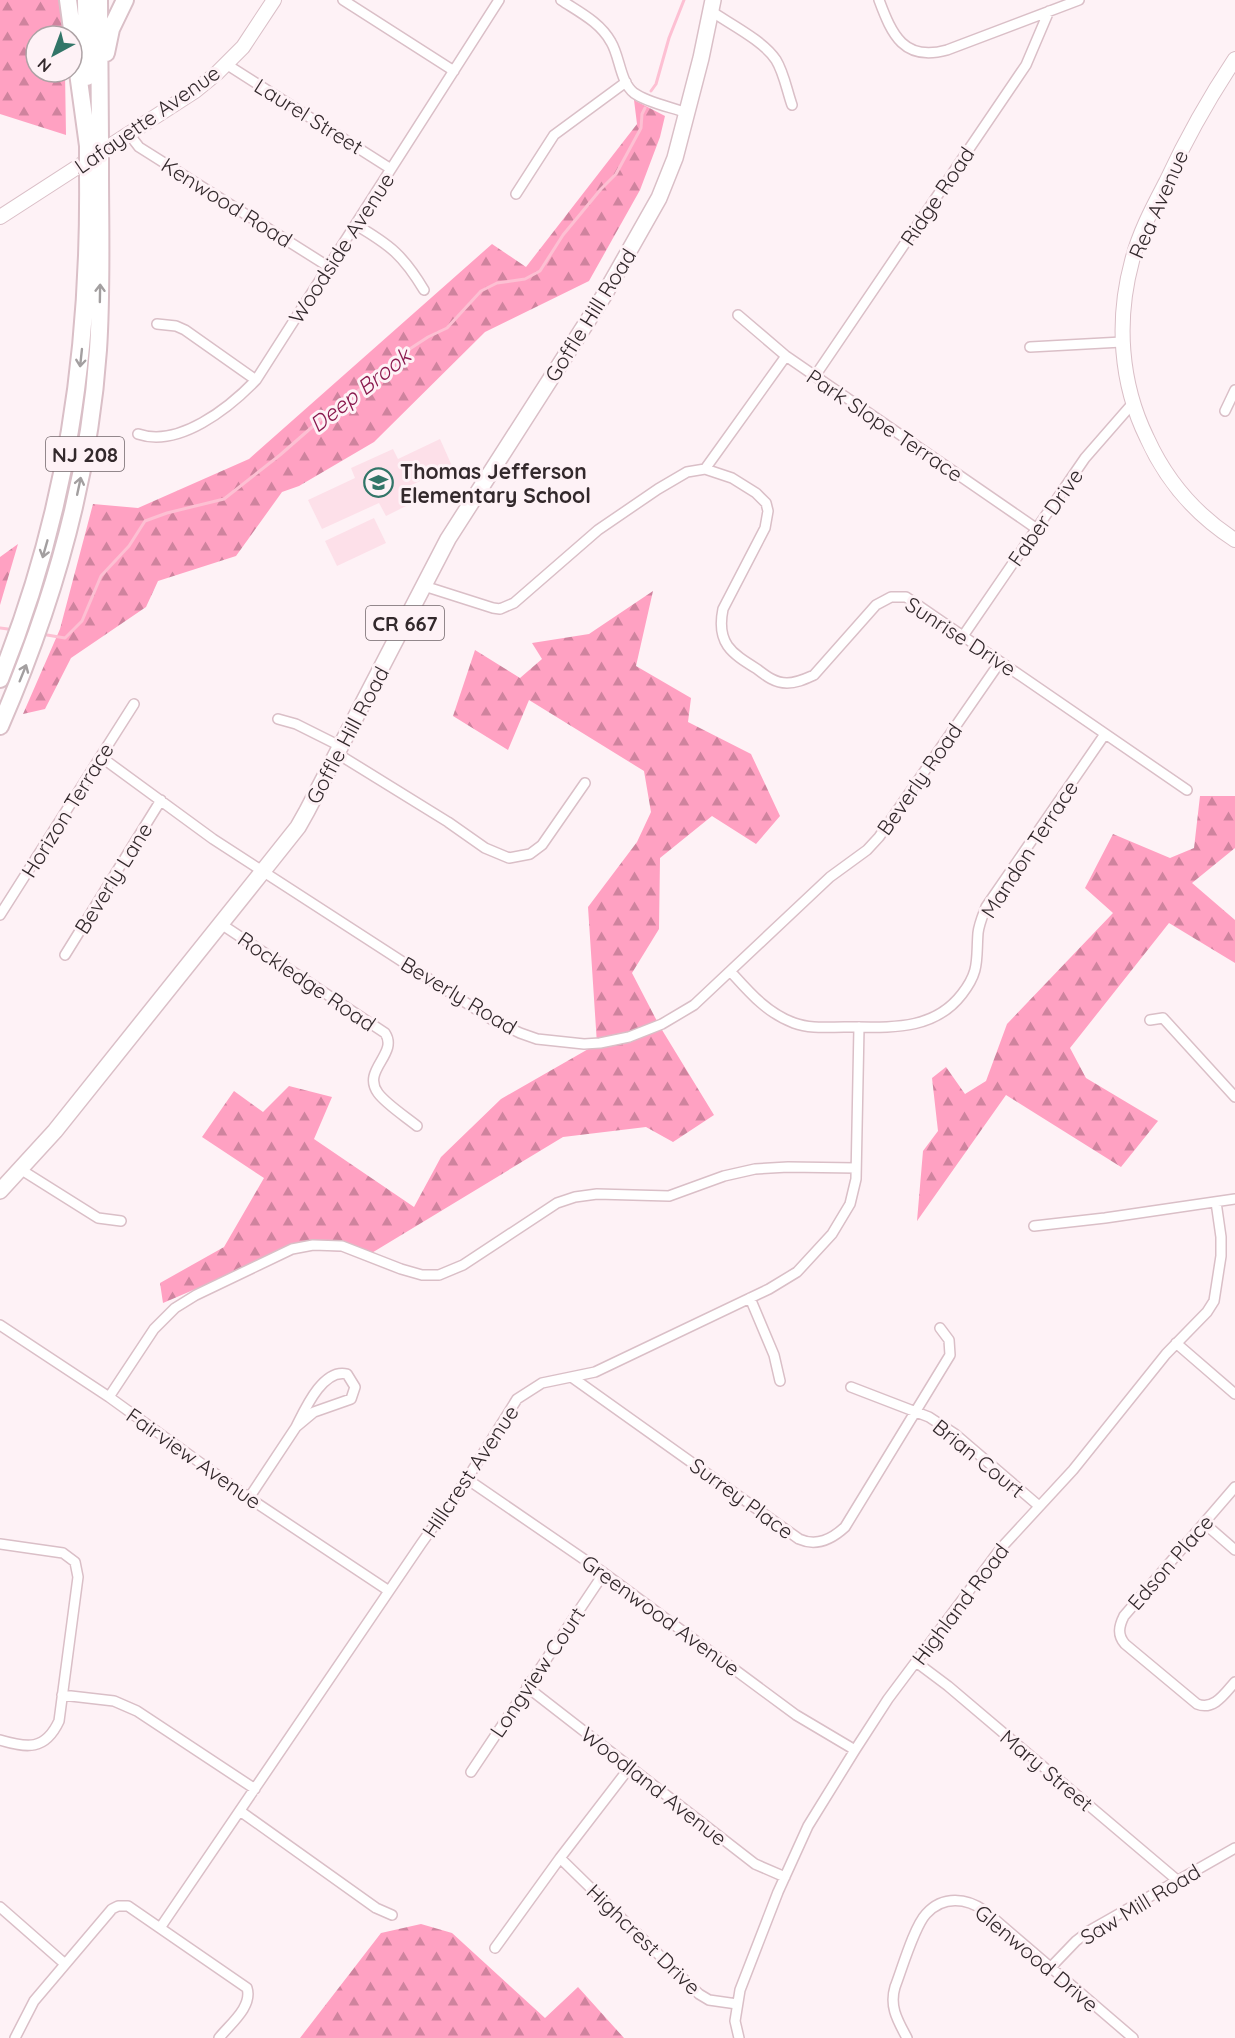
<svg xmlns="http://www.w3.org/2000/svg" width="1235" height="2038" font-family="Quicksand,sans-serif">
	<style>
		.built { fill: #fde0e9 }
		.forest { fill: url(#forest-firs) }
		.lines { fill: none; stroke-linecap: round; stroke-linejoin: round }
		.stream { stroke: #fdc0d3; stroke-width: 3 }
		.street-casing { stroke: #dabfc7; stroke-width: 12 }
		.secondary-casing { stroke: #dabfc7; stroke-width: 16 }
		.primary-casing { stroke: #dabfc7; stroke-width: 18 }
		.highway-casing { stroke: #dabfc7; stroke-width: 20 }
		.street { stroke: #fff; stroke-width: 9 }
		.secondary { stroke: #fff; stroke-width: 14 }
		.primary { stroke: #fff; stroke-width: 15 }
		.highway { stroke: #fff; stroke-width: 16 }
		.highway-bridge-casing { stroke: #dabfc7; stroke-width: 20; stroke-linecap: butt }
		.highway-bridge { stroke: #fff; stroke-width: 16 }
		.oneway { stroke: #a39fa0 }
		.labels { text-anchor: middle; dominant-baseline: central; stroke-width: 6; stroke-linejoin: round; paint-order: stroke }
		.shield { fill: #fef2f6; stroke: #706569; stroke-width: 1.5 }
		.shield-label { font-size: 20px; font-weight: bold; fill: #33292c }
		.street-label { font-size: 21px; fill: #33292c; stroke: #fef2f6 }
		.poi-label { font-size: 21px; font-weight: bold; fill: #33292c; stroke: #fef2f6; text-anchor: start }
		.water-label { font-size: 22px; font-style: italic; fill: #8a194e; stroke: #fef2f6 }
	</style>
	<defs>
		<pattern id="forest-firs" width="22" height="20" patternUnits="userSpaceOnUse" patternTransform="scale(1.5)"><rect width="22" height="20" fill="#ffa1c2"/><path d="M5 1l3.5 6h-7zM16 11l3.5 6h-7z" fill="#cf839e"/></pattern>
	</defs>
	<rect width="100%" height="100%" fill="#fef2f6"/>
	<path class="built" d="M 440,439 L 452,466 L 403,489 L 410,504 L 386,516 L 379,503 L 322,529 L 308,500 L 355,478 L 351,468 L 393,449 L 398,459 Z
		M 374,518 L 386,543 L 337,566 L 325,541 Z"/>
	<path class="forest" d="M 0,0 L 60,0 L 65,36 L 36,36 L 36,72 L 65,72 L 66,135 L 0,114 Z
		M 634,100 L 665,116 L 660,137 L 640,190 L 589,281 L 485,332 L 374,442 L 299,486 L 282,492 L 236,556 L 158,581 L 146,607 L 71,658 L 45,709 L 23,714 L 60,629 L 93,504 L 138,508 L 249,459 L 492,244 L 526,267 L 637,124 Z
		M 18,544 L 0,605 L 0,557 Z
		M 653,591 L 636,666 L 691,698 L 688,722 L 751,754 L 780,816 L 756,844 L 712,816 L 660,858 L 659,929 L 632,973 L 659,1025 L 714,1115 L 673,1142 L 646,1127 L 563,1137 L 370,1254 L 291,1248 L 163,1303 L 160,1283 L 224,1247 L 264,1178 L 202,1137 L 234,1091 L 263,1112 L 289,1086 L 332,1097 L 314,1139 L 414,1207 L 441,1157 L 501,1099 L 597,1044 L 588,907 L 637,842 L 651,812 L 644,771 L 529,700 L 508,750 L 453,716 L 475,650 L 520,678 L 542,659 L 532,643 L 589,634 Z
		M 1200,796 L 1235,796 L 1235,848 L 1192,883 L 1235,920 L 1235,963 L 1169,923 L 1070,1048 L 1086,1078 L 1158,1121 L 1121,1167 L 1006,1095 L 917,1221 L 923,1151 L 938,1131 L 932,1078 L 946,1067 L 965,1094 L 986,1081 L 1007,1024 L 1113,913 L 1085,888 L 1113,834 L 1170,858 L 1194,848 Z
		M 421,1924 L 452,1933 L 545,2018 L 578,1987 L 624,2038 L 300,2038 L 381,1933 Z"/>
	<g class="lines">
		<path class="stream" d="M 651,91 L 656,84 L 669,38 L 684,0
			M 0,628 L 8,629
			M 47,635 L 65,638 L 82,621 L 101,576 L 129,546 L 145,521 L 167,513 L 224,499 L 280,455 L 327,414 L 378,376 L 402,354 L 428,337 L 447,328 L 481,291 L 497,283 L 525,279 L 540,271 L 563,235 L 601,189 L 616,174 L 641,128 L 642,114 L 645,108"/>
		<defs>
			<path id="street" d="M 343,0 L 454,71
				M 561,0 C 579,12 600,22 611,42 C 620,57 620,82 634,93 C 648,103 671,107 687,113
				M 879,0 C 892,35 904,62 947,50 L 1079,0
				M 711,11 C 730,24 764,41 776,60 C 784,73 787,91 792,105
				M 226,64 L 391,169
				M 129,134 L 139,147 L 329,267
				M 516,194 L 554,135 L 626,82
				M 356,225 C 390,245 403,255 424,290
				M 738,315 L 786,356 L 1037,529
				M 157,324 L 176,326 L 185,330 L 256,380
				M 1030,347 L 1122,342
				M 815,376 L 1026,65 L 1049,11
				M 1225,411 L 1235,390
				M 138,434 C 179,448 229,408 256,380 L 499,0
				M 705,469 L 786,356
				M 424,586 L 493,608 L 500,609 L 514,603 L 598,530 L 658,489 L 687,472 L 705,469 L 732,478 L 756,493 L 766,503 L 768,511 L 765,528 L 723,609 C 716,643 731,653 757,669 C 766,676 775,683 787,683 C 797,683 805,679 814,675 L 876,605 L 891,597 L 906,597 L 1187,790
				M 963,636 L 1085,458 L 1133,403
				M 278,719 L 296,724 L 342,747
				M 338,754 L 448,822 L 485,848 L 509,858 L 530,854 L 542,845 L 585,783
				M 101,757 L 213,839 L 491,1019 L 520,1033 L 537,1039 L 584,1044 L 600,1043 L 629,1037 L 662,1024 L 694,1005 L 830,877 L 867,850 L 879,837 L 1000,662
				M 0,915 L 134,704
				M 221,924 L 385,1033 C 399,1054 361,1070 378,1093 C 386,1104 406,1117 417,1126
				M 65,955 L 161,800
				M 731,972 C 750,993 767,1013 794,1023 C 810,1029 828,1027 844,1027 C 888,1027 933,1032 962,994 C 980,971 976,960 978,933 C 979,924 983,915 986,907 L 1105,734
				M 1150,1020 L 1163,1018 L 1235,1097
				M 20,1169 L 98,1218 L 121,1221
				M 1034,1226 L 1105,1218 L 1235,1199
				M 750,1298 L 774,1355 L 780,1381
				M 0,1325 L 109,1397 L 249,1498 L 389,1591
				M 1176,1343 L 1235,1394
				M 573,1378 L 799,1539 C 817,1547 832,1539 845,1527 L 950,1355 L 949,1340 L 940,1328
				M 851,1387 L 929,1417 L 955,1434 L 1039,1506
				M 109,1397 L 154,1329 L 175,1308 L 196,1295 L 292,1249 L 313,1245 L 342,1246 L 401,1269 L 422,1275 L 439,1275 L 463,1265 L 557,1203 L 575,1197 L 597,1194 L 669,1196 L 724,1176 L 755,1169 L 788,1167 L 856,1168
				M 467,1479 L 604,1573 L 796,1715 L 855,1750
				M 1235,1487 L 1124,1616 C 1119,1626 1117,1635 1125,1644 L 1197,1704 C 1214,1711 1225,1693 1235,1682
				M 249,1498 L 296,1427 L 314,1412 L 351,1399 L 355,1387 L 347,1374 C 323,1368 305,1409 296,1427
				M 1204,1523 L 1235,1550
				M 0,1544 L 63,1553 L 75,1562 L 78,1577 L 59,1721 C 45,1751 27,1748 0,1740
				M 916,1662 L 948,1686 L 1177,1880
				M 527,1687 L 755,1864 L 785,1877
				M 62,1695 L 114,1701 L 137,1711 L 255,1789
				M 471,1772 L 604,1573
				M 240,1811 L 376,1908 L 392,1915
				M 560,1858 L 699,1994 L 709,2000 L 737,2004
				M 0,1907 L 65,1964
				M 160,1928 L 421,1544 L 467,1479 L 517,1399 L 542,1383 L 595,1372 L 769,1289 L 797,1272 L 832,1234 L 850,1204 L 856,1179 L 859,1027
				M 495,1948 L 560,1858 L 630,1767
				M 1051,1967 L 1076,1941 L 1089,1931 L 1235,1848
				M 15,2038 L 34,2001 L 112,1909 L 118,1906 L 128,1906 L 247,1988 C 253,2007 229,2025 219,2038
				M 739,2038 L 735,2021 L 740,1990 L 778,1892 L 808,1826 L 855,1750 L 888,1699 L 1001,1548 L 1073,1470 L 1166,1354 L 1207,1312 L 1214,1301 L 1221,1256 L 1221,1237 L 1216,1202
				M 907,2038 C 898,2021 889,2007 895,1987 C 902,1969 914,1927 926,1914 C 943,1895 967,1898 985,1911 L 1133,2038"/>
			<path id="secondary" d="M 1235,59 C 1209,98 1186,139 1166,182 C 1153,207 1139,233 1132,261 C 1116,320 1120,383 1147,438 C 1166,480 1196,515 1235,540
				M 0,217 L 195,91 L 217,73 L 243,47 L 274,0"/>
			<path id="primary" d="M 0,1191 L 55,1131 L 263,871 L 298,827 L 307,811 L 448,539 L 603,297 L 659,198 L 675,158 L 701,58 L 713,0"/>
			<path id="highway" d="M 68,0 L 88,146
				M 86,0 L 87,77
				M 99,0 L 100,140
				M 106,53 L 111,29 L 125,0
				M 0,679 C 67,513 90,352 88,174
				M 0,726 C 52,607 89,481 98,350 C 102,290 100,229 100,169"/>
		</defs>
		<use href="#street" class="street-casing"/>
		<use href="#secondary" class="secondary-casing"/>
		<use href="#primary" class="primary-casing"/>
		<use href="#highway" class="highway-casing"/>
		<use href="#street" class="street"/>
		<use href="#secondary" class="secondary"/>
		<use href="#primary" class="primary"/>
		<use href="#highway" class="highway"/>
		<defs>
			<path id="highway-bridge" d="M 100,140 L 100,169
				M 88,146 L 88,174"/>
		</defs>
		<use href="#highway-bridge" class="highway-bridge-casing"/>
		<use href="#highway-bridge" class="highway-bridge"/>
	</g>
	<defs><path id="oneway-shaft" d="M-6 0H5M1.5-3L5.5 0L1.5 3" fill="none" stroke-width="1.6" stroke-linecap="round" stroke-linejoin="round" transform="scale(1.5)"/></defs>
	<g class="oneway">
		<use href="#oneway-shaft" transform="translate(100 293) rotate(-89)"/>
		<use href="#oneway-shaft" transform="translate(81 358) rotate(96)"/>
		<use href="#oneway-shaft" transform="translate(79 486) rotate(-78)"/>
		<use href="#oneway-shaft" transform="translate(45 549) rotate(106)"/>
		<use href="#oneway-shaft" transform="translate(23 673) rotate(-68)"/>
	</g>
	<defs>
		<symbol id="school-ring" viewBox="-11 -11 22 22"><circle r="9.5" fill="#fef2f6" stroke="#327568" stroke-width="1.5"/><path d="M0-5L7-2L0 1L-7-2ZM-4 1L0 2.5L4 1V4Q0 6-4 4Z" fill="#327568"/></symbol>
	</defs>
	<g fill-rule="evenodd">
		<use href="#school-ring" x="362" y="466" width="33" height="33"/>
	</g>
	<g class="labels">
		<g class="shield">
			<rect x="46" y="437" width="78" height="34" rx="4.5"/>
			<rect x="366" y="606" width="78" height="34" rx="4.5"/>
		</g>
		<g class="shield-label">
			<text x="85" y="454">NJ 208</text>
			<text x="405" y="623">CR 667</text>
		</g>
		<g class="street-label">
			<text transform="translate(309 116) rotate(32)">Laurel Street</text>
			<text transform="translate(147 119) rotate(-35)">Lafayette Avenue</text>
			<text transform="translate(937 196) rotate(-56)">Ridge Road</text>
			<text transform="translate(227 202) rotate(32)">Kenwood Road</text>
			<text transform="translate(1158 204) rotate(-66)">Rea Avenue</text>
			<text transform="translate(341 248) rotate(-57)">Woodside Avenue</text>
			<text transform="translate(590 315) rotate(-58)">Goffle Hill Road</text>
			<text transform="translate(885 425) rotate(34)">Park Slope Terrace</text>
			<text transform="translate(1045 517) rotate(-55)">Faber Drive</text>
			<text transform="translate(961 636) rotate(33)">Sunrise Drive</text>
			<text transform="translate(347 735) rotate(-62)">Goffle Hill Road</text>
			<text transform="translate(919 779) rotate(-55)">Beverly Road</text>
			<text transform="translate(67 810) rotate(-58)">Horizon Terrace</text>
			<text transform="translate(1029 849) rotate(-57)">Mandon Terrace</text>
			<text transform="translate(113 878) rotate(-58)">Beverly Lane</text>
			<text transform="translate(307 981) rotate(34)">Rockledge Road</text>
			<text transform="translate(459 995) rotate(31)">Beverly Road</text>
			<text transform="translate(194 1458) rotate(35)">Fairview Avenue</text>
			<text transform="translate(979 1458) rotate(39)">Brian Court</text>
			<text transform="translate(470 1471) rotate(-56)">Hillcrest Avenue</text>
			<text transform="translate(742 1498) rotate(36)">Surrey Place</text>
			<text transform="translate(1170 1562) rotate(-49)">Edson Place</text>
			<text transform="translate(960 1604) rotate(-53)">Highland Road</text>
			<text transform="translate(661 1615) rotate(36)">Greenwood Avenue</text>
			<text transform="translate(537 1672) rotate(-56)">Longview Court</text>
			<text transform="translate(1047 1770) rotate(40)">Mary Street</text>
			<text transform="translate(654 1786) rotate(38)">Woodland Avenue</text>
			<text transform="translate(1140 1904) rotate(-31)">Saw Mill Road</text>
			<text transform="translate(644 1939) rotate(44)">Highcrest Drive</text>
			<text transform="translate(1037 1958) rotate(40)">Glenwood Drive</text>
		</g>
		<g class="poi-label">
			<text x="400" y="471">Thomas Jefferson<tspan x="400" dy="24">Elementary School</tspan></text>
		</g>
		<g class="water-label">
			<text transform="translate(360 390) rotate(-38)">Deep Brook</text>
		</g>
	</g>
	<g transform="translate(54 54) rotate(221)"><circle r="28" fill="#fef2f6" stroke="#ada2a5" stroke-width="1.5"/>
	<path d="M0-4.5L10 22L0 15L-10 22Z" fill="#327568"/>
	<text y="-9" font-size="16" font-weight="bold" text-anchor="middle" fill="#33292c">N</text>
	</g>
</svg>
